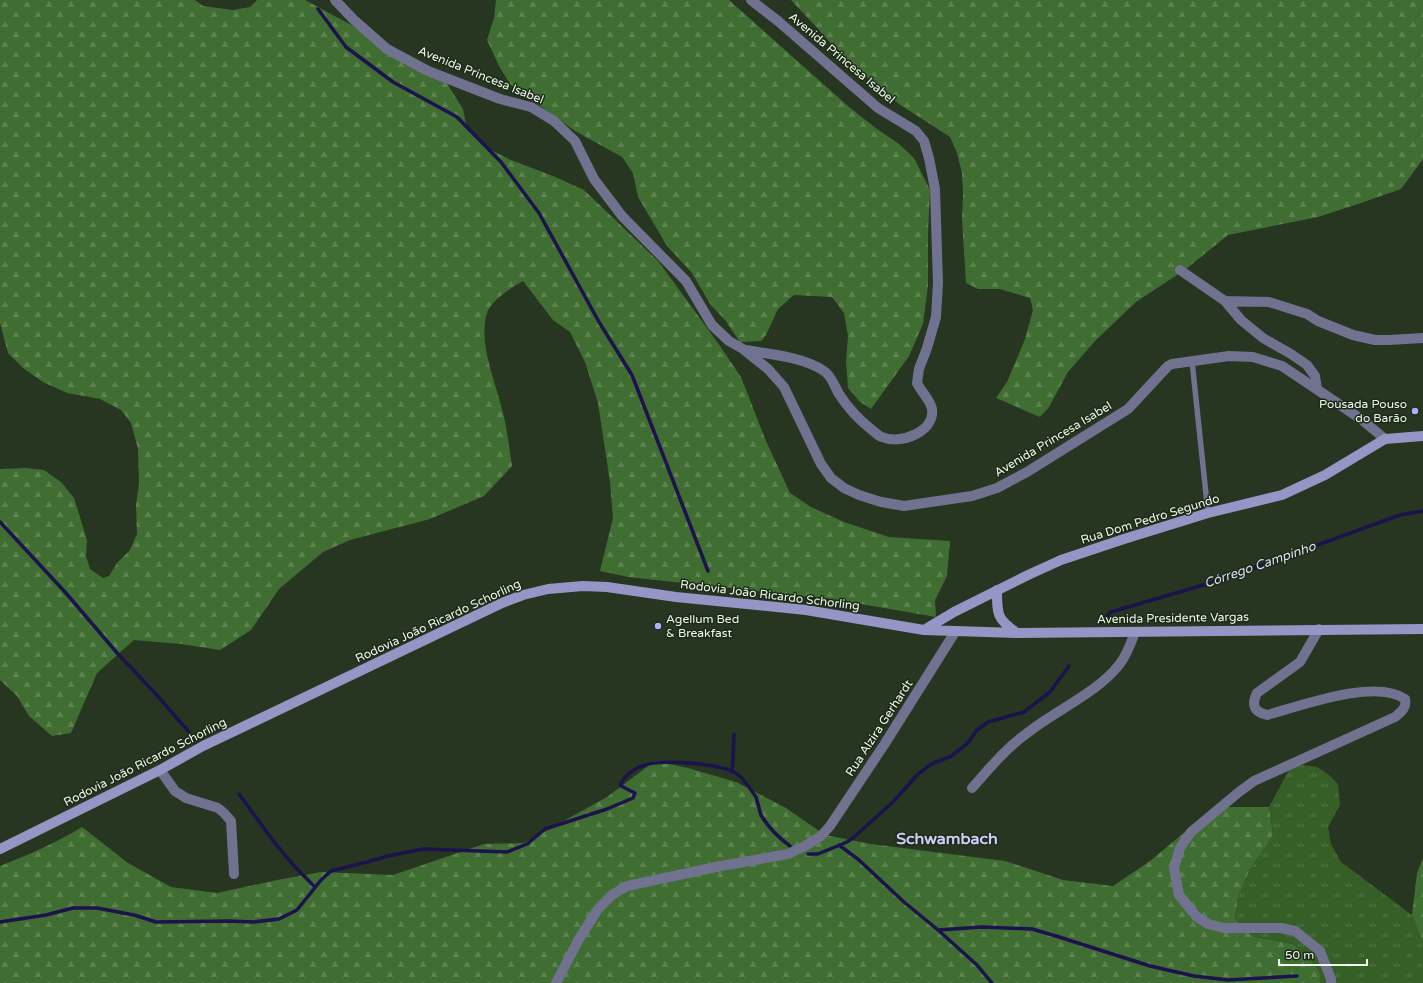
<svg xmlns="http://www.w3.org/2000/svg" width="1423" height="983" font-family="'Varela Round',sans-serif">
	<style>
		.grass { fill: url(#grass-tufts) }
		.forest { fill: url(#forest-firs) }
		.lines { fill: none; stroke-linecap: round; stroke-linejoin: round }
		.stream { stroke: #1c124d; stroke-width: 3.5 }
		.lane { stroke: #717290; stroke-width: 5.5 }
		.street { stroke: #717290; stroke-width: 10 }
		.secondary { stroke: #9596c6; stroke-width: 10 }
		.poi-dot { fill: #aeaefb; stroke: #1c2b18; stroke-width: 1.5 }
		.labels { text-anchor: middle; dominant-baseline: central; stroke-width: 3; stroke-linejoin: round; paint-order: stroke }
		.street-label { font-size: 12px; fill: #eef8eb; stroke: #1c2b18 }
		.poi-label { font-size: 12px; fill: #eef8eb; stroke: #1c2b18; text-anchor: end }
		.water-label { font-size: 13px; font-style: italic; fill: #dedff3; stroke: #1c2b18 }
		.district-label { font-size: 16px; font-weight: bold; fill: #cdcffa; stroke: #1c2b18 }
	</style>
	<defs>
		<pattern id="grass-tufts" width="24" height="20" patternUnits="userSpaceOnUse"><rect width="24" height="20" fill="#365f28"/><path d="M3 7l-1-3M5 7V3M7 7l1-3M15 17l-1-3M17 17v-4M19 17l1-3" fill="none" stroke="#537747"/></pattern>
		<pattern id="forest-firs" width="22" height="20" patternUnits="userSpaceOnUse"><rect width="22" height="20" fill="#406d31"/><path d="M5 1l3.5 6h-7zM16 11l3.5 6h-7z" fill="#5c834f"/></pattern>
	</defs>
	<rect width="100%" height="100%" fill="#263621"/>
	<path class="grass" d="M 1303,765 L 1317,767 L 1329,775 L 1338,784 L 1340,805 L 1328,827 L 1331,844 L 1341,862 L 1412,915 L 1423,943 L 1423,983 L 1320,983 L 1320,973 L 1293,944 L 1255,937 L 1242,929 L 1235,918 L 1238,897 L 1250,869 L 1268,844 L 1273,834 L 1269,807 L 1290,768 Z"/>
	<path class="forest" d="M 0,0 L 195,0 L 203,6 L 233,10 L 250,7 L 257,0 L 305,0 L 422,63 L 448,85 L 463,109 L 467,130 L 491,150 L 511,160 L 553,176 L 584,190 L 659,262 L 720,346 L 741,377 L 766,441 L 790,493 L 811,507 L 844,522 L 889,537 L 950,541 L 947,576 L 935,600 L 936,617 L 832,599 L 628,577 L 600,571 L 613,518 L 610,482 L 598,403 L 585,362 L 570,332 L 553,320 L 523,281 C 511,288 492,299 487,313 C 478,343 495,380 502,409 C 507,427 509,447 512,466 L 484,496 L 430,519 L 350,540 L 323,552 L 279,589 L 251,630 L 220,650 L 181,644 L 134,640 L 97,673 L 71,733 L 52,736 L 29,716 L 17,696 L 0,680 L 0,469 L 26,468 L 44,470 L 61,482 L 74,498 L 87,540 L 86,556 L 90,569 L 103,578 L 109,576 L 117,563 L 130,550 L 137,534 L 136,505 L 139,484 L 138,449 L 131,423 L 121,410 L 100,399 L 67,393 L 43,382 L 23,368 L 8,353 L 0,323 Z
		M 496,0 L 729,0 L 849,107 L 877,129 L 899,144 L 914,158 L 930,190 L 928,233 L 928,286 L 923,324 L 909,356 L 871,409 L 860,402 L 848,388 L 846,362 L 848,336 L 844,313 L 832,297 L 794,295 L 778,309 L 766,335 L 761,341 L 740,342 L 725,320 L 710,304 L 692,273 L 667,246 L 638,197 L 633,173 L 622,157 L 575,131 L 510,84 L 499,66 L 487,40 L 494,18 Z
		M 791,0 L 1423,0 L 1423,159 L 1401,189 L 1361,203 L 1318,217 L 1228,235 L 1186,269 L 1136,302 L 1095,341 L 1068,372 L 1049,407 L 1040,417 L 996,398 L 1007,382 L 1025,339 L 1033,310 L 1030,298 L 1000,289 L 978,289 L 966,283 L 962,219 L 963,193 L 962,173 L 957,153 L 950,137 L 899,104 L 843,57 L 820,31 Z
		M 655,761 L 688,768 L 736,782 L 786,808 L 825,835 L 871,844 L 1005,861 L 1063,880 L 1113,886 L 1150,861 L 1215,807 L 1269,807 L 1273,834 L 1268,844 L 1250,869 L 1238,897 L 1235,918 L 1242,929 L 1255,937 L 1293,944 L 1310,960 L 1320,973 L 1320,983 L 0,983 L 0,866 C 28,855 56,843 82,827 L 128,863 L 171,887 L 217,893 L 277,880 L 321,872 L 393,875 L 484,844 L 524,843 L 607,797 Z
		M 1423,858 L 1423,943 L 1412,915 L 1417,873 Z"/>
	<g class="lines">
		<path class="stream" d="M 318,9 L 346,47 L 393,82 L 457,117 L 501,162 L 539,213 L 599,322 L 632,375 L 708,571
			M 0,522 L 65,592 L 118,654 L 155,693 L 189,732
			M 1100,623 L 1111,612 L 1224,579 L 1400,515 L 1423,511
			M 732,772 L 733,759 L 734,734
			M 239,794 L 274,842 L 295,867 L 315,887
			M 839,845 L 859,860 L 904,902 L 938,930 L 977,965 L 992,983
			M 808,854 L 818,854 L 847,842 L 853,838 L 894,801 L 918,774 L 933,763 L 950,757 L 968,743 L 976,731 L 988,722 L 1024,712 L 1050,692 L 1069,666
			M 0,922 L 46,915 L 73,908 L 97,908 L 134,915 L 156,922 L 230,921 L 253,922 L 279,919 L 297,910 L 321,880 L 331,871 L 367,862 L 388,856 L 423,849 L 507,852 L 527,844 L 545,829 L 607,809 L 633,798 L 635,793 L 621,786 L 621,783 C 627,773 635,768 645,765 C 663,759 728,763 741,777 C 746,783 752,791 756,797 C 758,803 759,809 761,815 C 768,827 779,838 790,846
			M 938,930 L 982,927 L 1032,929 L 1056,936 L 1150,966 L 1194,976 L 1228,980 L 1297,976"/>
		<path class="lane" d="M 1192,361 L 1208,513"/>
		<path class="street" d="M 335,0 L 353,19 L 387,49 L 428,71 L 500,99 L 531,107 L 554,121 L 575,141 L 594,179 L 622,216 L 686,281 L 712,325 L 729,341 L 743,349 L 768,369 L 784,387 L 821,464 L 831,478 L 844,488 L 859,495 L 881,502 L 904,506 L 972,496 L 997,488 L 1027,472 L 1128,409 L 1168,366 L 1172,364 L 1229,356 L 1253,357 L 1282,366 L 1361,419 L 1385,439
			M 1180,270 L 1225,301 L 1241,320 L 1263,338 L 1291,354 L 1307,365 L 1315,376 L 1317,389
			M 1225,301 L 1269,302 L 1307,314 L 1318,321 L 1353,335 L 1375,340 L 1389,340 L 1423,338
			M 745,350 C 769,354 804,357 824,371 C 831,375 835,387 839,394 C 848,408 858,419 872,430 C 875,432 878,436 882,437 C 900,445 935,432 932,409 C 930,399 921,392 917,383 L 919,369 L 927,348 L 936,317 L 938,283 L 935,189 L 929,158 L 924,141 L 916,131 L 878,108 L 778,21 L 751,0
			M 1319,629 L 1300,662 L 1257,693 C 1251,705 1254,712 1267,715 C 1301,706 1375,678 1405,699 C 1407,708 1401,712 1395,717 L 1254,781 L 1239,792 L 1191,832 L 1180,848 L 1174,868 L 1179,895 L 1196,916 L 1208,924 L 1224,928 L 1281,928 L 1295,931 L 1320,951 L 1331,979 L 1331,983
			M 160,770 L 175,791 L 186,798 L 218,808 L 224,813 L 231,821 L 234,874
			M 972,788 C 989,769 1005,749 1026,734 C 1054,711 1097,693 1119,665 C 1127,655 1131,643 1135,632
			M 556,983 L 579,939 L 598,909 L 612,895 L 627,886 L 721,866 L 788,854 L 805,846 L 821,836 L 830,826 L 884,745 L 955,632"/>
		<path class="secondary" d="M 997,590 C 997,615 997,619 1017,633
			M 924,630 L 954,612 L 1028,575 L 1061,560 L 1124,539 L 1208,513 L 1282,495 L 1325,475 L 1385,439 L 1423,436
			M 0,849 L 160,770 L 203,746 L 502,603 L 523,595 L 548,589 L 583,586 L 607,587 L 676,597 L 806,610 L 924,630 L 1017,633 L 1423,629"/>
	</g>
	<g class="poi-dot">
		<circle cx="1415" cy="411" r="4"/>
		<circle cx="658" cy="626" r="4"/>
	</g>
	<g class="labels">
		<g class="street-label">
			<text transform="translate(842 58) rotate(40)">Avenida Princesa Isabel</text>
			<text transform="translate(481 75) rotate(22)">Avenida Princesa Isabel</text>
			<text transform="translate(1053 439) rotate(-31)">Avenida Princesa Isabel</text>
			<text transform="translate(1150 519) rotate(-17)">Rua Dom Pedro Segundo</text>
			<text transform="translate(770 595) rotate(7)">Rodovia João Ricardo Schorling</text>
			<text transform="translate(1173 618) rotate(-1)">Avenida Presidente Vargas</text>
			<text transform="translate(438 621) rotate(-25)">Rodovia João Ricardo Schorling</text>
			<text transform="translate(879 728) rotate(-57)">Rua Alzira Gerhardt</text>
			<text transform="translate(145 762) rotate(-27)">Rodovia João Ricardo Schorling</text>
		</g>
		<g class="poi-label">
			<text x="1407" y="404">Pousada Pouso<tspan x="1407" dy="14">do Barão</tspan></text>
			<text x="666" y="619" text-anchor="start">Agellum Bed<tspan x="666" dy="14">&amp; Breakfast</tspan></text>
		</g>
		<g class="water-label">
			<text transform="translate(1260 565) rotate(-19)">Córrego Campinho</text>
		</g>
		<g class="district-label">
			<text x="947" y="839">Schwambach</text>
		</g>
	</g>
	<path d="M1279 959v6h88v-6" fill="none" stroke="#eef8eb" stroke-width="2"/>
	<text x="1285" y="959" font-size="12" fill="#eef8eb" stroke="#1c2b18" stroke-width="3" paint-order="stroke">50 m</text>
</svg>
